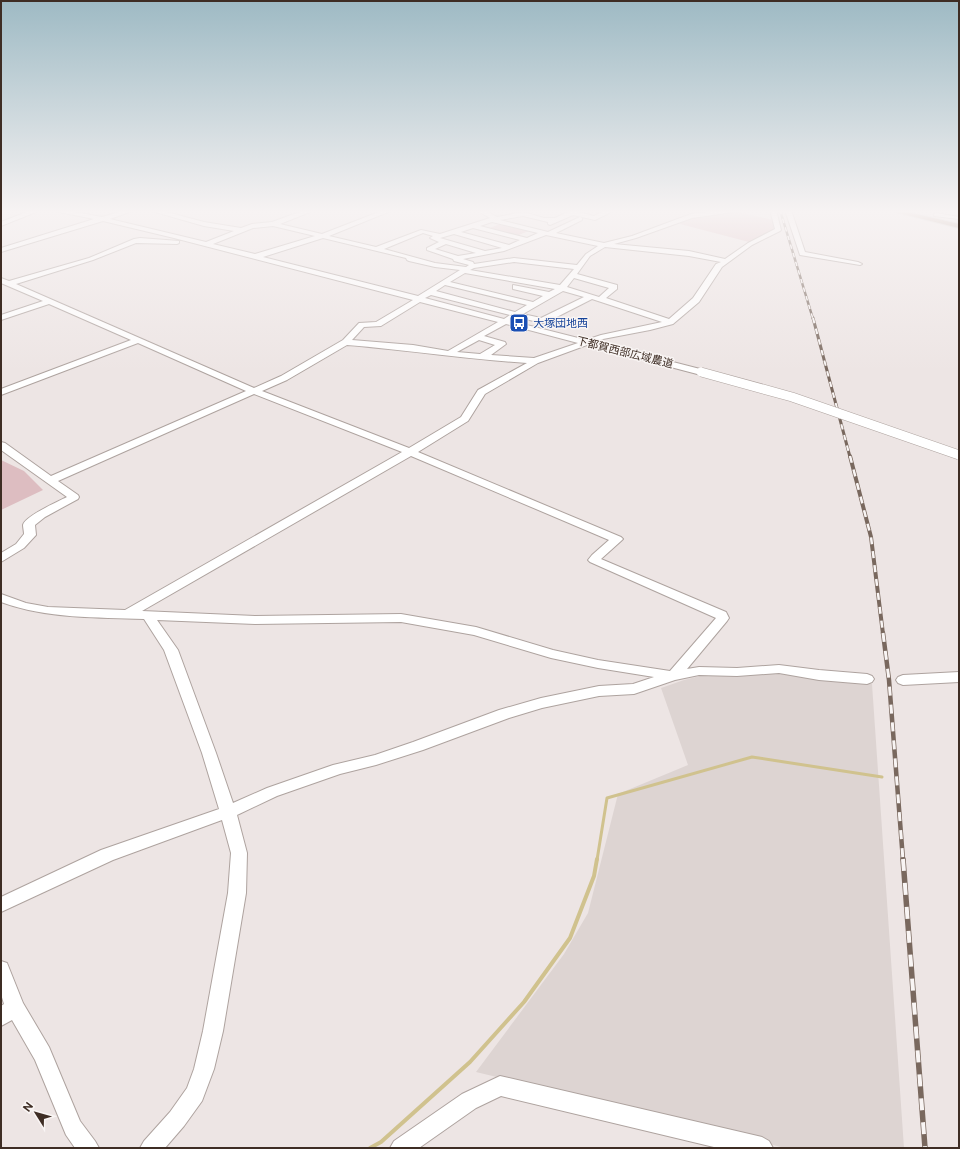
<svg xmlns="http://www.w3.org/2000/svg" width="960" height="1149" font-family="'Public Sans','Noto Sans JP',sans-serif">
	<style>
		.built { fill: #ddd4d2 }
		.green { fill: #ddbdc1 }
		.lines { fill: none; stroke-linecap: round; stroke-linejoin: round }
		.stream-far1 { stroke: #d0c28e; stroke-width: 3 }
		.stream { stroke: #d0c28e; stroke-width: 4 }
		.minor-casing { stroke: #aea39f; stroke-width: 2 }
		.major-casing { stroke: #c9c4c2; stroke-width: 2 }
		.minor { fill: #fff; fill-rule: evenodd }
		.major { fill: #a17e6a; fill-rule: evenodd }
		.rail-far4-casing { stroke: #79685e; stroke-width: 2.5 }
		.rail-far3-casing { stroke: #79685e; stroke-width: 3 }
		.rail-far2-casing { stroke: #79685e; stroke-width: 4 }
		.rail-far1-casing { stroke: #79685e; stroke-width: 4.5 }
		.rail-casing { stroke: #79685e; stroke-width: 5.5 }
		.rail-far4 { stroke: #f9f5f4; stroke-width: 1.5; stroke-dasharray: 4.5; stroke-linecap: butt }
		.rail-far3 { stroke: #f9f5f4; stroke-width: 2; stroke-dasharray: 5.5; stroke-linecap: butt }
		.rail-far2 { stroke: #f9f5f4; stroke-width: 2.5; stroke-dasharray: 7; stroke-linecap: butt }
		.rail-far1 { stroke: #f9f5f4; stroke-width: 3; stroke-dasharray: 9; stroke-linecap: butt }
		.rail { stroke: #f9f5f4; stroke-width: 4; stroke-dasharray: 12; stroke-linecap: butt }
		.minor-bridge-casing { stroke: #aea39f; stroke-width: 10; stroke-linecap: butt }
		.minor-bridge { stroke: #fff; stroke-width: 9 }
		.labels { text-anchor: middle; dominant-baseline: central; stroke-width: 3; stroke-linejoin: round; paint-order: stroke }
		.far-transit-label { font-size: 11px; fill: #164399; stroke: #f9f5f4; text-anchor: start }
		.far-street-label { font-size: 11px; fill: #3e2d24; stroke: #f9f5f4 }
	</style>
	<rect width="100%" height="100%" fill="#ede5e4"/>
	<path class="built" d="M 779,672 L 872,684 L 904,1148 L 785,1148 L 476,1072 L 564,954 L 588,913 L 618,794 L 688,765 L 661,688 L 684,680 L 708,674 Z"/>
	<path class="green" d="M 738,212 L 773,220 L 774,230 L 749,242 L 680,224 L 682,221 L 709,214 Z
		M 500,224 L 529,231 L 516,236 L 487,229 Z
		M 1,460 L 24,471 L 43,490 L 1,510 Z"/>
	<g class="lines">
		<path class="stream-far1" d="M 597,860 L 607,798 L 752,757 L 882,777"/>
		<path class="stream" d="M 370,1148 L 381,1142 L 470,1062 L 524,1002 L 570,938 L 594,876 L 597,859"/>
		<defs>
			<path id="minor" d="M 32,210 L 41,210 L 1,226 L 1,222 Z
				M 49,210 L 64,210 L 102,217 L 125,210 L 135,210 L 110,219 L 206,242 L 234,231 L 204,226 L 148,210 L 159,210 L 204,222 L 241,228 L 252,224 L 272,222 L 305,210 L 315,210 L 280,224 L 322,234 L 384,210 L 393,210 L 329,236 L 376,247 L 421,230 L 440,234 L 490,218 L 476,210 L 484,210 L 497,217 L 523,212 L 544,218 L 555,218 L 572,210 L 581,210 L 578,212 L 594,216 L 606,210 L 615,210 L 595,220 L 573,215 L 550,225 L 548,224 L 548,222 L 523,216 L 500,220 L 548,232 L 580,217 L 582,218 L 582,220 L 556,233 L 604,243 L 632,236 L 691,214 L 725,210 L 747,210 L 692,218 L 636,238 L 614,244 L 689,251 L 725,259 L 748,243 L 775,229 L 770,210 L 776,210 L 781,230 L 780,231 L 752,245 L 722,267 L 699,302 L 673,324 L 650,330 L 603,339 L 595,342 L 704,370 L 705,372 L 704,374 L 701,375 L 587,345 L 538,363 L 485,394 L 468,421 L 418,452 L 621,537 L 623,539 L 621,541 L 601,559 L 726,612 L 729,618 L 727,621 L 687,669 L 699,667 L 737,668 L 779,665 L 819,670 L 867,674 L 872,676 L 874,679 L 872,682 L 867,684 L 819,680 L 779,673 L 737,676 L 699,675 L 675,680 L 634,694 L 599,696 L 542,708 L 509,718 L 423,750 L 376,765 L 340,774 L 277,796 L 237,815 L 247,853 L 246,893 L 223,1031 L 214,1069 L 202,1101 L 184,1126 L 165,1148 L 140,1148 L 144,1141 L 170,1112 L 187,1088 L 194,1069 L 203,1031 L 228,893 L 231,853 L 222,820 L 113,860 L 1,912 L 1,897 L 101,850 L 219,809 L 202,753 L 164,650 L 144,619 C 96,617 47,619 1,602 L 1,594 L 26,603 L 48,607 L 125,610 L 402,452 L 254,394 L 58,481 L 78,495 L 79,497 L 78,499 L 45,517 L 35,525 L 36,535 L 24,548 L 1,562 L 1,553 L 16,544 L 24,534 C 24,532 23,527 23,525 C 25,516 59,501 67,497 L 1,450 L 1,442 L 5,443 L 51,476 L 246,391 L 138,343 L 1,395 L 1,389 L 131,340 L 49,304 L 1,320 L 1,315 L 43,301 L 1,283 L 1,278 L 9,281 L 89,258 L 134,239 L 140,238 L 179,241 L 179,243 L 177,244 L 136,243 L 93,260 L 16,284 L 254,388 L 281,376 L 343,340 L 359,323 L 376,322 L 413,300 L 174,238 L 103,221 L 1,252 L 1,248 L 94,219 ZM 492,222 L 538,233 L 527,238 L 480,226 ZM 273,226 L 315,236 L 255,254 L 213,244 L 253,228 ZM 473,228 L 520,240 L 509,245 L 461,232 ZM 423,233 L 433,236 L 430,238 L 439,242 L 427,248 L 427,250 L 453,259 L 454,261 L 469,265 L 466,267 L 435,263 L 384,249 ZM 454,234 L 502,248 L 485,251 L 440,238 ZM 546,235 L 598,246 L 586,254 L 577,265 L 514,258 L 474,264 L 473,262 L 463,259 L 504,251 ZM 323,238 L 406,258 L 407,260 L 409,261 L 435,267 L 460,270 L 418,296 L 263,257 ZM 446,244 L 476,253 L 458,256 L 435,249 ZM 605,247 L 689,256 L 721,262 L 716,264 L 693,298 L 669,319 L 606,298 L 617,289 L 617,285 L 577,274 L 590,256 ZM 514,262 L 574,269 L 560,285 L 470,270 L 474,268 ZM 465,273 L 555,289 L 549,292 L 513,285 L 513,289 L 543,296 L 533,302 L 450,282 ZM 574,278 L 609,288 L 599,297 L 567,287 ZM 445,285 L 527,305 L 515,312 L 436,291 ZM 563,291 L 584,297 L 541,318 L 523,314 ZM 431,295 L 510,315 L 504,319 L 425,298 ZM 592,299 L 662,322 L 601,335 L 586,340 L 511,321 L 517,317 L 542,323 L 545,323 ZM 420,302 L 498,322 L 448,351 L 413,345 L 352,340 L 364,327 L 381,326 ZM 506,324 L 578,343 L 534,358 L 491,355 L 506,344 L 505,342 L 484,336 ZM 479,340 L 495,345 L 480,354 L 457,352 ZM 347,345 C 408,350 466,359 527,363 L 478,390 L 461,417 L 409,448 L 262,391 L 287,380 ZM 411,456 L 609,540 L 592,555 L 588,560 L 590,562 L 716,618 L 670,671 L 598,660 L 553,650 L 476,627 L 401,614 L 255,616 L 142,611 ZM 157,620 L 255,624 L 401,622 L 474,635 L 551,658 L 598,668 L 654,677 L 633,684 L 599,686 L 541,698 L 499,710 L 413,742 L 375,755 L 333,765 L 267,788 L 233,803 L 216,753 L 178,650 Z
				M 785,210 L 791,210 L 805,252 L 858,262 L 862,264 L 860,265 L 800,255 Z
				M 936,213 L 959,217 L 959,219 L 934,216 L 934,214 Z
				M 959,672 L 959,682 L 903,685 L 898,683 L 896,680 L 898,677 L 903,675 Z
				M 1,961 L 7,963 L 23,1003 L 49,1047 L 80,1121 L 95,1141 L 99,1148 L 75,1148 L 66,1135 L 35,1060 L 12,1020 L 1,1026 L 1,1006 L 4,1004 L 1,994 Z
				M 500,1076 L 762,1137 L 769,1141 L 773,1148 L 718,1148 L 501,1096 L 476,1108 L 419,1148 L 390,1148 L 394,1141 L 462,1094 Z"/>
			<path id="major" d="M 887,210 L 899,210 L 959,224 L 959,228 Z"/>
		</defs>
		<use href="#minor" class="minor-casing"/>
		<use href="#major" class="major-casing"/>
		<use href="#minor" class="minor"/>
		<use href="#major" class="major"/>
		<defs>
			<path id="rail-far4" d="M 780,210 L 813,319"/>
			<path id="rail-far3" d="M 813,318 L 850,457"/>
			<path id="rail-far2" d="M 850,456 L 871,537 L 883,634"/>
			<path id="rail-far1" d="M 883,633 L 889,680 L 903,860"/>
			<path id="rail" d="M 903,859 L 925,1148"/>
		</defs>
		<use href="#rail-far4" class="rail-far4-casing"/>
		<use href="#rail-far3" class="rail-far3-casing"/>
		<use href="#rail-far2" class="rail-far2-casing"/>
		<use href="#rail-far1" class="rail-far1-casing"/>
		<use href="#rail" class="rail-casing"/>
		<use href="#rail-far4" class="rail-far4"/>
		<use href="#rail-far3" class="rail-far3"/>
		<use href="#rail-far2" class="rail-far2"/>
		<use href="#rail-far1" class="rail-far1"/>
		<use href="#rail" class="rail"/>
		<defs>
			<path id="minor-bridge" d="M 701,372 L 792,397 L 959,455"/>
		</defs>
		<use href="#minor-bridge" class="minor-bridge-casing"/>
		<use href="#minor-bridge" class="minor-bridge"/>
	</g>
	<linearGradient id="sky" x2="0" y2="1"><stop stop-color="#9ebac4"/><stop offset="0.57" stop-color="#f7f3f3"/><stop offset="1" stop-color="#f7f3f3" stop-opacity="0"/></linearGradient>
	<rect width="960" height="371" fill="url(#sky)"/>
	<defs>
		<symbol id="bus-square" viewBox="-11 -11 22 22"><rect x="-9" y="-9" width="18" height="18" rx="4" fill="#1a4fb4" stroke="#f9f5f4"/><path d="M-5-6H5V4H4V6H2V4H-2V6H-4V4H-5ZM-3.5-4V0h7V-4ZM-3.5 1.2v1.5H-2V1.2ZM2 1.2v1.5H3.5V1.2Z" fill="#fff"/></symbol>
	</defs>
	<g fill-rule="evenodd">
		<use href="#bus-square" x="508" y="312" width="22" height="22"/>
	</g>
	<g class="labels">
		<g class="far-transit-label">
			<text x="533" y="323">大塚団地西</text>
		</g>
		<g class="far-street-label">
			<text transform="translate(625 352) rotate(14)">下都賀西部広域農道</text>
		</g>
	</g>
	<rect width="960" height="1149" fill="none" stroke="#3e2d24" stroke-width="4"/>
	<g transform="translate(36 1113) rotate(307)" stroke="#f9f5f4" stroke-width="3" paint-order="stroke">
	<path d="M0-3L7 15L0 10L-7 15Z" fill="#3e2d24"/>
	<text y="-6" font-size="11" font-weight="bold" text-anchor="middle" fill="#3e2d24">N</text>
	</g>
</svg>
